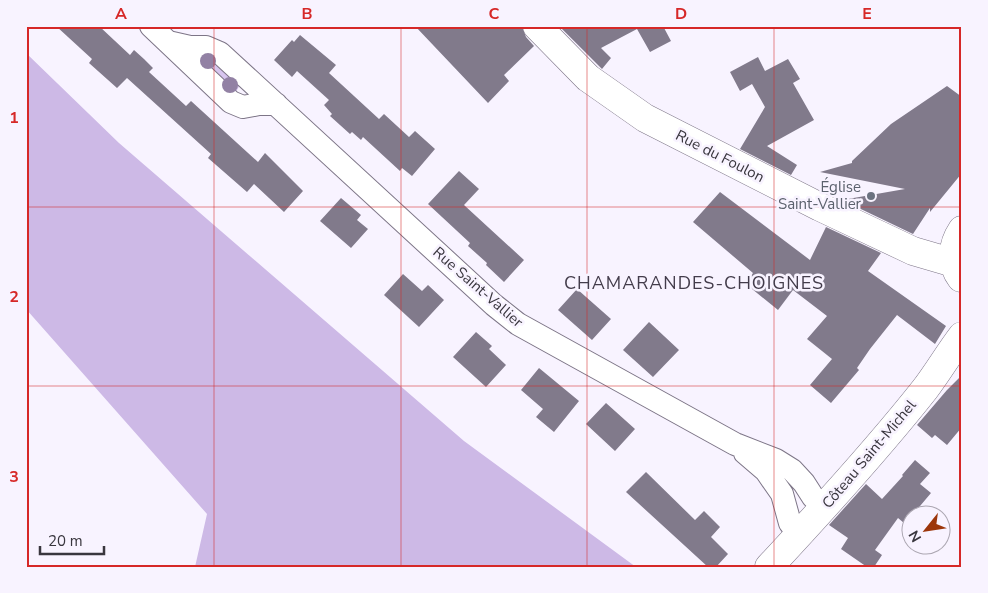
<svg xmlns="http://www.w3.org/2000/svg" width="988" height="593" font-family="'Nunito Sans',sans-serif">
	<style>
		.green { fill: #d7c5ee }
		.forest { fill: #cdb9e6 }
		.building { fill: #817a8b }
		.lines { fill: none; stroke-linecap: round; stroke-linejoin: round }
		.street-casing { stroke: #7d7587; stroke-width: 24 }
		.secondary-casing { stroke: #7d7587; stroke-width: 29 }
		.street { stroke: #fff; stroke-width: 22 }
		.secondary { stroke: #fff; stroke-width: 28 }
		.tree { fill: #9281a4 }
		.grid { fill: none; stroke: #d62828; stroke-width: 1; stroke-opacity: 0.55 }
		.worship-dot { fill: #6b7280; stroke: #f8f3ff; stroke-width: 2 }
		.labels { text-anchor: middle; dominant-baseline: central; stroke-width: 5; stroke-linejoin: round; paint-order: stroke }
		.street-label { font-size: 15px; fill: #39363e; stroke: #f8f3ff }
		.worship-label { font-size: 15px; fill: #5b616d; stroke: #f8f3ff; text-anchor: end }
		.quarter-label { font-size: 18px; letter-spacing: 1px; fill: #433c4b; stroke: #f8f3ff }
		.neatline { fill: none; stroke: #d62828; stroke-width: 2 }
		.grid-label { font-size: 16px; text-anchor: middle; font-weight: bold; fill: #d62828 }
	</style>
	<rect width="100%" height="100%" fill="#f8f3ff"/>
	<path class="green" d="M 208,57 L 240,85 L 234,95 L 203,65 Z"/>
	<path class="forest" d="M 26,53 L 119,143 L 464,441 L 636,567 L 195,567 L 207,514 L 26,309 Z"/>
	<path class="building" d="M 56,26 L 99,26 L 130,55 L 134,50 L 144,59 L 153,68 L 149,72 L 186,106 L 191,101 L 258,162 L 265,153 L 303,191 L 284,212 L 254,184 L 247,192 L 208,158 L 211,154 L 127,78 L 117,88 L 89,63 L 92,59 Z
		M 415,26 L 522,26 L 526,37 L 534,46 L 504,75 L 509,81 L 488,103 Z
		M 559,26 L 663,26 L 671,41 L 650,52 L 637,29 L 601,48 L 611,58 L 602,69 Z
		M 300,35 L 336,65 L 329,73 L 379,119 L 384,114 L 409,137 L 415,131 L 435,149 L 412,176 L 402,168 L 400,171 L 363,137 L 361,140 L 352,132 L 350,134 L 330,116 L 332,114 L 324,105 L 329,100 L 297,71 L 292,77 L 274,60 L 292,40 L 294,42 Z
		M 758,57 L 765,71 L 788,59 L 800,79 L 793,83 L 814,120 L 767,146 L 797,165 L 791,175 L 740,149 L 765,107 L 752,84 L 740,91 L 730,72 Z
		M 947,86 L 962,97 L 962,173 L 930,212 L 930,208 L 913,234 L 842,200 L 905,189 L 820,172 L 852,163 L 852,161 L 891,124 Z
		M 459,171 L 479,189 L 464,205 L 524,260 L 504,282 L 486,265 L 487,263 L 468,246 L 470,243 L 428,204 Z
		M 720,192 L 810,260 L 826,227 L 881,253 L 868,271 L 946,326 L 935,344 L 897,315 L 870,349 L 857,368 L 859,370 L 831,403 L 810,385 L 832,359 L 807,339 L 827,316 L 793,290 L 778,310 L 746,284 L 753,273 L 693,222 Z
		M 341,198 L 361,215 L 357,220 L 368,229 L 351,248 L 320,221 Z
		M 403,274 L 422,291 L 428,285 L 444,300 L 419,327 L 384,295 Z
		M 577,289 L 611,319 L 592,340 L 558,310 Z
		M 649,322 L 679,350 L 653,377 L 623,350 Z
		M 476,332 L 492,346 L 489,349 L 506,365 L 486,387 L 453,357 Z
		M 539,368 L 579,401 L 554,432 L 536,417 L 543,409 L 521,390 Z
		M 962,375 L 962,427 L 947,445 L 935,435 L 932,438 L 917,425 L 947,390 Z
		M 606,403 L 635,429 L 615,451 L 586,424 Z
		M 915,460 L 930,473 L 920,484 L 931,493 L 915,512 L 919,516 L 910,516 L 910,528 L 898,518 L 875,550 L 882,555 L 874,567 L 867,567 L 841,549 L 848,538 L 829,525 L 866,484 L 882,499 L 903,476 L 902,475 Z
		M 646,472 L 695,520 L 704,511 L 720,527 L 711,537 L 728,554 L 716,567 L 708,567 L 626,492 Z"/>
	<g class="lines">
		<defs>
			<path id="street" d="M 151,26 L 231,102 L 243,107 L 259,104 L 276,104
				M 168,42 L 190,47 L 206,47 L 220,53 L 494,305 L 518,324 L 735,444 L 776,460 L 792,470 L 804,483 L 813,497 L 825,507
				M 745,453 L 766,471 L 782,494 L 790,523 L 799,535"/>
			<path id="secondary" d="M 537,26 L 588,78 L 645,118 L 820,207 L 913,251 L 954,263
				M 961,278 C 950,263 952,245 962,230
				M 769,567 C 823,509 876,451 925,389 C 938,372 949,353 962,336"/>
		</defs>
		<use href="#street" class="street-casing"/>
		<use href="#secondary" class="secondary-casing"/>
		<use href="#street" class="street"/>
		<use href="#secondary" class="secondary"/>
	</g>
	<g class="tree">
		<circle cx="208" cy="61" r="8"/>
		<circle cx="230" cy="85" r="8"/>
	</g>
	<path class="grid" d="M 214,26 L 214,567M 401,26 L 401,567M 587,26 L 587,567M 774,26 L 774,567M 26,207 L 962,207M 26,386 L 962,386"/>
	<circle class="worship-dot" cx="871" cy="196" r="5"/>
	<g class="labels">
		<g class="street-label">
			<text transform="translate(720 156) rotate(27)">Rue du Foulon</text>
			<text transform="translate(478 287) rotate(41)">Rue Saint-Vallier</text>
			<text transform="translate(869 454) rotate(-50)">Côteau Saint-Michel</text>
		</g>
		<g class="worship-label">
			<text x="861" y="187">Église<tspan x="861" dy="17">Saint-Vallier</tspan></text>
		</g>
		<g class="quarter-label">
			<text x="694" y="283">CHAMARANDES-CHOIGNES</text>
		</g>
	</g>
	<rect width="988" height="593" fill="none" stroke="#f8f3ff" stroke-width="55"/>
	<g transform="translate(926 530) rotate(240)"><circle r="24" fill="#f8f3ff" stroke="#aca7b2"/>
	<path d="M0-4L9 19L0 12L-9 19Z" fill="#9c360b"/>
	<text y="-8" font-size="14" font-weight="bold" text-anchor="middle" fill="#39363e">N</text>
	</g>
	<path d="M40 546v8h64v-8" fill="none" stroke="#39363e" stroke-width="2.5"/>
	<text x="48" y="546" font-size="15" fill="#39363e" stroke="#f8f3ff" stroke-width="4" paint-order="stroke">20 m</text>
	<rect x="28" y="28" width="932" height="538" class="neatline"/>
	<g class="grid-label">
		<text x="121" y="19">A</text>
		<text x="307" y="19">B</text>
		<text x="494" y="19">C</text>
		<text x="681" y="19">D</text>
		<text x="867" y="19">E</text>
		<text x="14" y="123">1</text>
		<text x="14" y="302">2</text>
		<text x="14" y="482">3</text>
	</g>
</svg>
